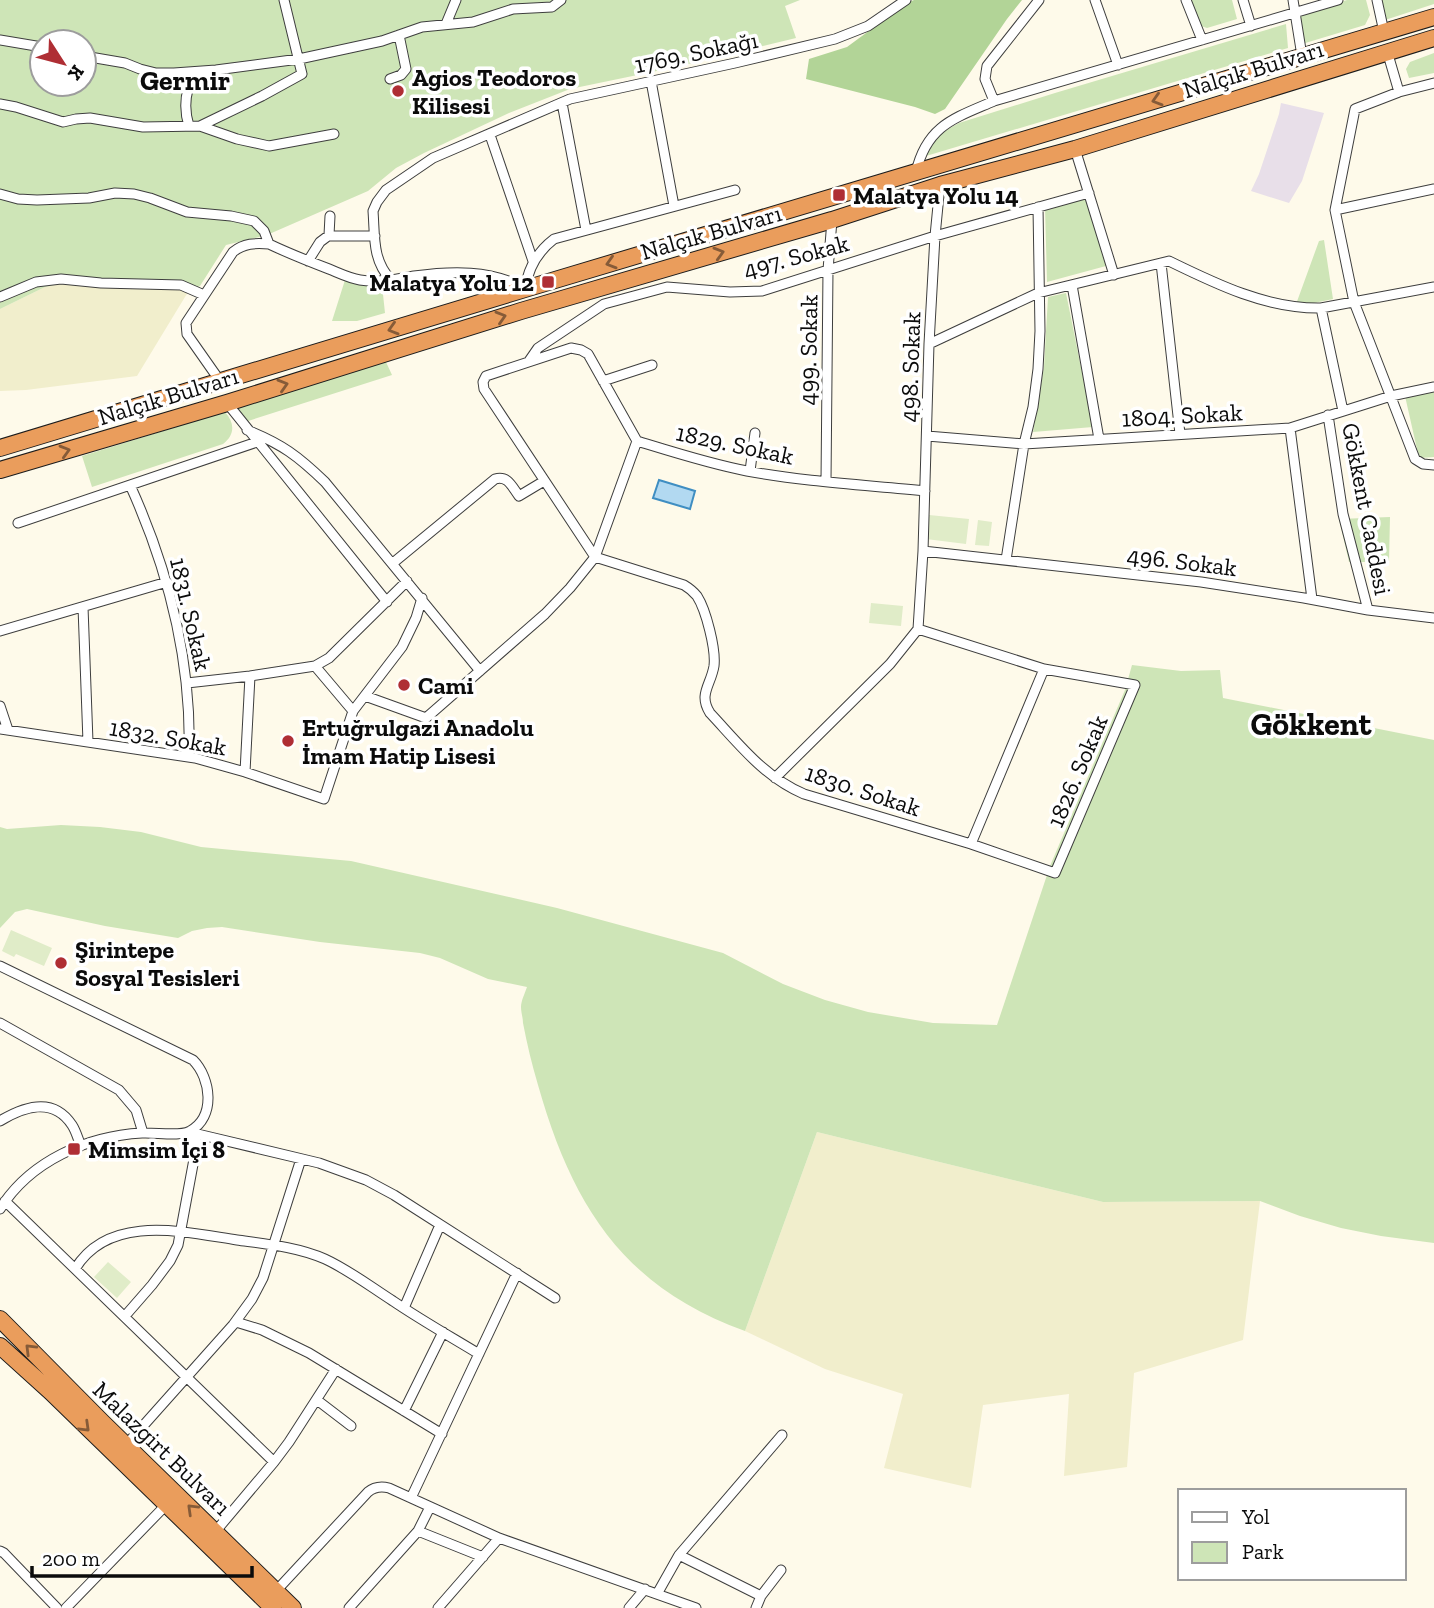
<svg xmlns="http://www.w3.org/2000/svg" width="1434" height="1608" font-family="'Zilla Slab',serif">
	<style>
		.industrial { fill: #e8dfe9 }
		.farmland { fill: #f1eecc }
		.green { fill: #cee5b7; fill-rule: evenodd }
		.forest { fill: #b2d497 }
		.pitch { fill: #e0ecc8 }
		.water { fill: #b2d9f1; stroke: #3f8ec2; stroke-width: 2 }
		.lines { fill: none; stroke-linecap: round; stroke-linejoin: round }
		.street-casing { stroke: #3e3e3e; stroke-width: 11 }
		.highway-casing { stroke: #1c1c1c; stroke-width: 18 }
		.street { stroke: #fff; stroke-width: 9 }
		.highway { stroke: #ea9d5c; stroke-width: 16 }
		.oneway { stroke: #865b38 }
		.poi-dot { fill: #af2e34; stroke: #fff; stroke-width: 2.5 }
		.labels { text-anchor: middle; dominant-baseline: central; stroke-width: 7; stroke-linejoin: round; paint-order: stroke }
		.street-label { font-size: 24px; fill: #0b0b0b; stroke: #fff }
		.poi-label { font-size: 24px; font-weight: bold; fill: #0b0b0b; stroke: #fff; text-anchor: start }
		.quarter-label { font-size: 28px; font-weight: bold; fill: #0b0b0b; stroke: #fff }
		.district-label { font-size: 32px; font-weight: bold; fill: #0b0b0b; stroke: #fff }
	</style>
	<rect width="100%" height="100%" fill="#fefaea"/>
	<path class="industrial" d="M 1281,103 L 1324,113 L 1302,181 L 1289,203 L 1251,191 L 1259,174 L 1279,114 Z"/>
	<path class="farmland" d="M 58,284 L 180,288 L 188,292 L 137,376 L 26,390 L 0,391 L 0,309 L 45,287 Z
		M 817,1132 L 1103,1202 L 1260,1201 L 1243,1340 L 1134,1373 L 1127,1467 L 1064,1476 L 1069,1394 L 983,1405 L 971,1488 L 884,1468 L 903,1394 L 825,1369 L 745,1331 Z"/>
	<path class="green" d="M 0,0 L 800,0 L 785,6 L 796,38 L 676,67 L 570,89 L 509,113 L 424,153 L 396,168 L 368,191 L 267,235 L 226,245 L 200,286 L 188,292 L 180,288 L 58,284 L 45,287 L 0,309 ZM 42,42 L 84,42 L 84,84 L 42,84 Z
		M 1191,0 L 1232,0 L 1237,19 L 1207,28 L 1201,26 Z
		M 1347,0 L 1366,0 L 1370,15 L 1365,25 L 1302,44 L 1298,15 Z
		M 1381,0 L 1434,0 L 1434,4 L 1385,20 Z
		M 1286,24 L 1288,48 L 926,156 L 932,143 L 941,133 L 959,123 L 1055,93 Z
		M 1434,53 L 1434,73 L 1409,78 L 1406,69 L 1410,62 Z
		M 1087,198 L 1106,266 L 1047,282 L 1045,207 Z
		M 1324,240 L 1333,299 L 1295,307 L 1319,241 Z
		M 345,280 L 382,285 L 385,313 L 357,321 L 332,321 Z
		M 1066,293 L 1093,427 L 1033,432 L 1044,367 L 1048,297 Z
		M 386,362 L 392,375 L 245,422 L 235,408 Z
		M 1434,391 L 1434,457 L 1419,458 L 1405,396 Z
		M 225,412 C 235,423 235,435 223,444 L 92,487 L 82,456 Z
		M 1390,517 L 1389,562 L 1349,562 L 1339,519 Z
		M 1132,665 L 1181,671 L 1220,670 L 1223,698 L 1434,740 L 1434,1243 L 1381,1236 L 1341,1228 L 1300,1216 L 1260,1201 L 1103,1202 L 817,1132 L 745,1331 C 623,1287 572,1205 538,1085 C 532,1065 527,1044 523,1023 C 523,1018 521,1012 521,1007 C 521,1001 525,993 527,987 L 488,979 L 440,958 L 420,953 L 320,942 L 222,927 L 207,928 L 192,931 L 178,938 L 105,926 L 27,909 L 15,912 L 0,928 L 0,827 L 7,829 L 61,825 L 100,827 L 141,832 L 201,847 L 351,861 L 557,908 L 723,953 L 783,984 L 825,1000 L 868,1012 L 933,1023 L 997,1025 L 1050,866 L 1125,690 Z"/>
	<path class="forest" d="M 914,0 L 1022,0 L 1007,19 L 945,109 L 935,114 L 915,107 L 806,79 L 809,59 L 847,47 L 907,3 Z"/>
	<path class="pitch" d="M 929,515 L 969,519 L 966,544 L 926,539 Z
		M 978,520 L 992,522 L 989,546 L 975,545 Z
		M 871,603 L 903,606 L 901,626 L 869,623 Z
		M 11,930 L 52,948 L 44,966 L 16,954 L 14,957 L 2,951 Z
		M 108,1262 L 131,1282 L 117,1298 L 94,1277 Z"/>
	<path class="water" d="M 659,480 L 695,491 L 690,509 L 653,498 Z"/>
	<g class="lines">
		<defs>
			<path id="street" d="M 1095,0 L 1118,65
				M 1186,0 L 1202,40
				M 1243,0 L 1251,26
				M 1293,0 L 1302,56
				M 1377,0 L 1384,32
				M 446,24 L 456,0
				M 0,40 L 42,47
				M 1387,51 L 1399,92
				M 84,56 L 125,63 L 140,69 L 156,73 L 174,73 L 216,70 L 299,59 L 382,41 L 422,27 L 473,22 L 513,9 L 552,7 L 561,0
				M 390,79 L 401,75 L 406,69 L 399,35
				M 651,81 L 674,206
				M 1434,83 L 1399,92 L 1355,109 L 1335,210 L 1354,302 L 1415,459 L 1423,464 L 1434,465
				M 994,101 L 985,79 L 987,66 L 1039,0
				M 562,103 L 586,230
				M 0,104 L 16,107 L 63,122 L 76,119 L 90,118 L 143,127 L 200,126 L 237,139 L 269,146 L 334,134
				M 189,126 C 183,107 185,90 195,72
				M 200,126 L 262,96 L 302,74 L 284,0
				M 490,135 L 533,261
				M 1075,149 L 1114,275
				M 916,172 C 927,125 955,118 994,101 L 1338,0
				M 0,194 L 18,199 L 37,200 L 89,198 L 115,193 L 134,194 L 150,198 L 187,212 L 231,216 L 254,221 L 264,231 L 269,244 C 288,253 308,261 329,269 C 339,273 349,278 360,280 C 377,283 397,279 414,276 C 450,271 492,269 525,289 C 528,268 537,252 554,239 L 735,190
				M 1335,210 L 1434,189
				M 329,235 L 330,216
				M 308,261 L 320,242 L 328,236 L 375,236
				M 1161,263 L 1180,434
				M 391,280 C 372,260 375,236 373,211 L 377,202 L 386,190 L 433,158 L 570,99 L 735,63 L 835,39 L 868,26 L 906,0
				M 1072,285 L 1099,439
				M 0,297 L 36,282 L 61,279 L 101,283 L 181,285 L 204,295
				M 929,344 L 1038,293 L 1169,261 C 1216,284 1267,309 1321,308
				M 529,361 L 538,348 L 604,304 L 667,287 L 730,292 L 762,291 L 935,236 L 1089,193
				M 220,381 L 187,334 L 186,323 L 233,252 C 244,243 255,243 269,244
				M 603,381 L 652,365
				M 227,403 L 387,602
				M 1343,411 L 1321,308 L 1434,287
				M 1328,415 L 1343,514 L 1368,610
				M 1290,428 L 1312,599
				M 247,430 C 282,444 298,456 325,482 L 480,671
				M 927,436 L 1024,444 L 1290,428 L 1391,396 L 1434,387
				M 750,471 L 755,433
				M 826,481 L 828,270 L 832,220
				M 130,485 C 169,571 192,662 189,757
				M 925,491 C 866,485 806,482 747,471 C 710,464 673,452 637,441 L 588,354 L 581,350 L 571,348 L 486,376 L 483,382 L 484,389 L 595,557 L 684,585 C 689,588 693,591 697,596 C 706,610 716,649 714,666 C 711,685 698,694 710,713 C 739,744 764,777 804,794 L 971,844
				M 18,523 L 257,442
				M 923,551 L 1201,582 L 1304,598 L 1368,610 L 1434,618
				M 1006,560 L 1024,444 L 1033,407 L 1038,369 L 1040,331 L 1038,207
				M 393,563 L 495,479 C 508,475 512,487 519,496 L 544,481
				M 83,607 L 88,742
				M 918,629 L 1044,669
				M 0,631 L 167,582
				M 315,666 L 353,711
				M 1044,669 L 1135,685 L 1055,873 L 971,844 Z
				M 187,683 L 250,676 L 315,666 L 329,658 L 407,581
				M 365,696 L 426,718 L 545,614 L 570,588 L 595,557 L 637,441
				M 0,706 L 8,730
				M 0,729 L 195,758 L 245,772 L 324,799 L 353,711 L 402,647 L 416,618 L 422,598
				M 245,772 L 250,676
				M 775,778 L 890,664 L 918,629 L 923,551 L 929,344 L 935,236 L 940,185
				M 0,966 L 193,1060 C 211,1078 216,1117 190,1131 C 180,1137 155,1132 142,1133 C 87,1136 30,1161 0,1209
				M 0,1023 L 119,1090 L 136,1110 L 143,1133
				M 0,1121 C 23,1107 53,1096 72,1125 C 76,1131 78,1139 81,1146
				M 189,1132 L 319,1163 L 366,1180 L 394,1195 L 555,1298
				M 5,1201 L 274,1462
				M 75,1269 C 109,1213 184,1232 237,1240 C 266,1244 298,1247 325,1259 C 349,1270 371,1287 393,1301 C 421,1320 451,1337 479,1354
				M 404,1308 L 440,1225
				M 125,1316 L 152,1285 L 170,1261 L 178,1245 L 197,1143 L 189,1132
				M 236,1322 L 262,1330 L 309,1353 L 442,1434
				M 317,1400 L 351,1426
				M 404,1411 L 443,1332
				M 126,1445 L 233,1325 L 252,1299 L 263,1278 L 301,1159
				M 411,1498 L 517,1273
				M 418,1531 L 483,1557
				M 215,1532 L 274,1462 L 289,1442 L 336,1369
				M 0,1551 L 4,1553 L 57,1608
				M 679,1555 L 761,1596
				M 276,1591 L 368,1492 C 374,1487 381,1486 389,1488 L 499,1538 L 696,1608
				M 657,1594 L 679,1555 L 782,1435
				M 66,1608 L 166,1505
				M 349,1608 L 418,1531 L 430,1507
				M 438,1608 L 499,1538
				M 629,1608 L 645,1589
				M 756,1608 L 761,1596 L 781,1570"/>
			<path id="highway" d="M 0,448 L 525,289 L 1434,17
				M 0,470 L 227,403 L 521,311 L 832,220 L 940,185 L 1075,149 L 1434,38
				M 0,1319 L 102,1422 L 293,1608
				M 0,1346 L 51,1392 L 273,1608"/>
		</defs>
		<use href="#street" class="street-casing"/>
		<use href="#highway" class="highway-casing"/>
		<use href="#street" class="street"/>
		<use href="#highway" class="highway"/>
	</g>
	<defs><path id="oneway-chevron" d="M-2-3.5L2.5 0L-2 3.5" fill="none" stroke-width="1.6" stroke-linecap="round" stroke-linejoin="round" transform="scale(1.75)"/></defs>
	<g class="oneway">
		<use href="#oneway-chevron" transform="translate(1157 100) rotate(163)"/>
		<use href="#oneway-chevron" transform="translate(719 253) rotate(-16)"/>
		<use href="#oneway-chevron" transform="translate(611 263) rotate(163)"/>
		<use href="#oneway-chevron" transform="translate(501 317) rotate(-17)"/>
		<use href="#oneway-chevron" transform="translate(393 329) rotate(163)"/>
		<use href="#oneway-chevron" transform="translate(283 385) rotate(-17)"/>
		<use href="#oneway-chevron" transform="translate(65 451) rotate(-16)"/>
		<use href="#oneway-chevron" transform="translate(30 1349) rotate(-135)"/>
		<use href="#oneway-chevron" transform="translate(85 1427) rotate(44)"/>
		<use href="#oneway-chevron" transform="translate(192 1509) rotate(-136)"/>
	</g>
	<g class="poi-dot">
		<circle cx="398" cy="91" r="7"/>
		<rect x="832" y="188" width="14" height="14" rx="3.5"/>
		<rect x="541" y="275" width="14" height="14" rx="3.5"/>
		<circle cx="404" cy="685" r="7"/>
		<circle cx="288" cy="741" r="7"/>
		<circle cx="61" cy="963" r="7"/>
		<rect x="67" y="1142" width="14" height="14" rx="3.5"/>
	</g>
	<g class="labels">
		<g class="street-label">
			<text transform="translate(696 52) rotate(-12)">1769. Sokağı</text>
			<text transform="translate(1253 69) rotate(-17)">Nalçık Bulvarı</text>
			<text transform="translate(711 232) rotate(-16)">Nalçık Bulvarı</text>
			<text transform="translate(796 256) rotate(-15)">497. Sokak</text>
			<text transform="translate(808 350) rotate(-89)">499. Sokak</text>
			<text transform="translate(910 367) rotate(-88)">498. Sokak</text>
			<text transform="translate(168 396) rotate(-17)">Nalçık Bulvarı</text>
			<text transform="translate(1182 415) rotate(-3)">1804. Sokak</text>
			<text transform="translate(735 444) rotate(12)">1829. Sokak</text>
			<text transform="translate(1367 509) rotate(79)">Gökkent Caddesi</text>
			<text transform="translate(1182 561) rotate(7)">496. Sokak</text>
			<text transform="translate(191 614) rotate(77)">1831. Sokak</text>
			<text transform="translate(168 737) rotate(10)">1832. Sokak</text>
			<text transform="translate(1077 771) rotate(-67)">1826. Sokak</text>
			<text transform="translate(863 790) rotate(18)">1830. Sokak</text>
			<text transform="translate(162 1448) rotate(44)">Malazgirt Bulvarı</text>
		</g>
		<g class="poi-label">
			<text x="412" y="77">Agios Teodoros<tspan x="412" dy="28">Kilisesi</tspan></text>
			<text x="853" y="195">Malatya Yolu 14</text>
			<text x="534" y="282" text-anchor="end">Malatya Yolu 12</text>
			<text x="418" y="685">Cami</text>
			<text x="302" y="727">Ertuğrulgazi Anadolu<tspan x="302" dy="28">İmam Hatip Lisesi</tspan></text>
			<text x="75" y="949">Şirintepe<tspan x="75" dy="28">Sosyal Tesisleri</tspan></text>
			<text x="88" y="1149">Mimsim İçi 8</text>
		</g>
		<g class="quarter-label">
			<text x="185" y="80">Germir</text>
		</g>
		<g class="district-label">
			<text x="1311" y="724">Gökkent</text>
		</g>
	</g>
	<rect x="1178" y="1489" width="228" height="91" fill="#ffffff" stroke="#9d9d9d" stroke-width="2"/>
	<rect x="1192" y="1512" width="35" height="10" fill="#ffffff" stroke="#9d9d9d" stroke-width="2"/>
	<text x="1242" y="1524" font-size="21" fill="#0b0b0b">Yol</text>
	<rect x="1192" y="1542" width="35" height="21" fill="#cee5b7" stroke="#9d9d9d" stroke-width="2"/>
	<text x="1242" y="1559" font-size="21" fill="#0b0b0b">Park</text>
	<g transform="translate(63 63) rotate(126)"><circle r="33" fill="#ffffff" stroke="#9d9d9d" stroke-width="2"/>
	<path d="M0-5L12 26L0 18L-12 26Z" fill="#af2e34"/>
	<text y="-10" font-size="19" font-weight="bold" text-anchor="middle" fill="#0b0b0b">K</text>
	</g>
	<path d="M32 1566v10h220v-10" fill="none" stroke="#0b0b0b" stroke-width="3.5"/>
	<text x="42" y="1566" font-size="21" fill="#0b0b0b" stroke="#ffffff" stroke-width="5" paint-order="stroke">200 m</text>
</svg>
